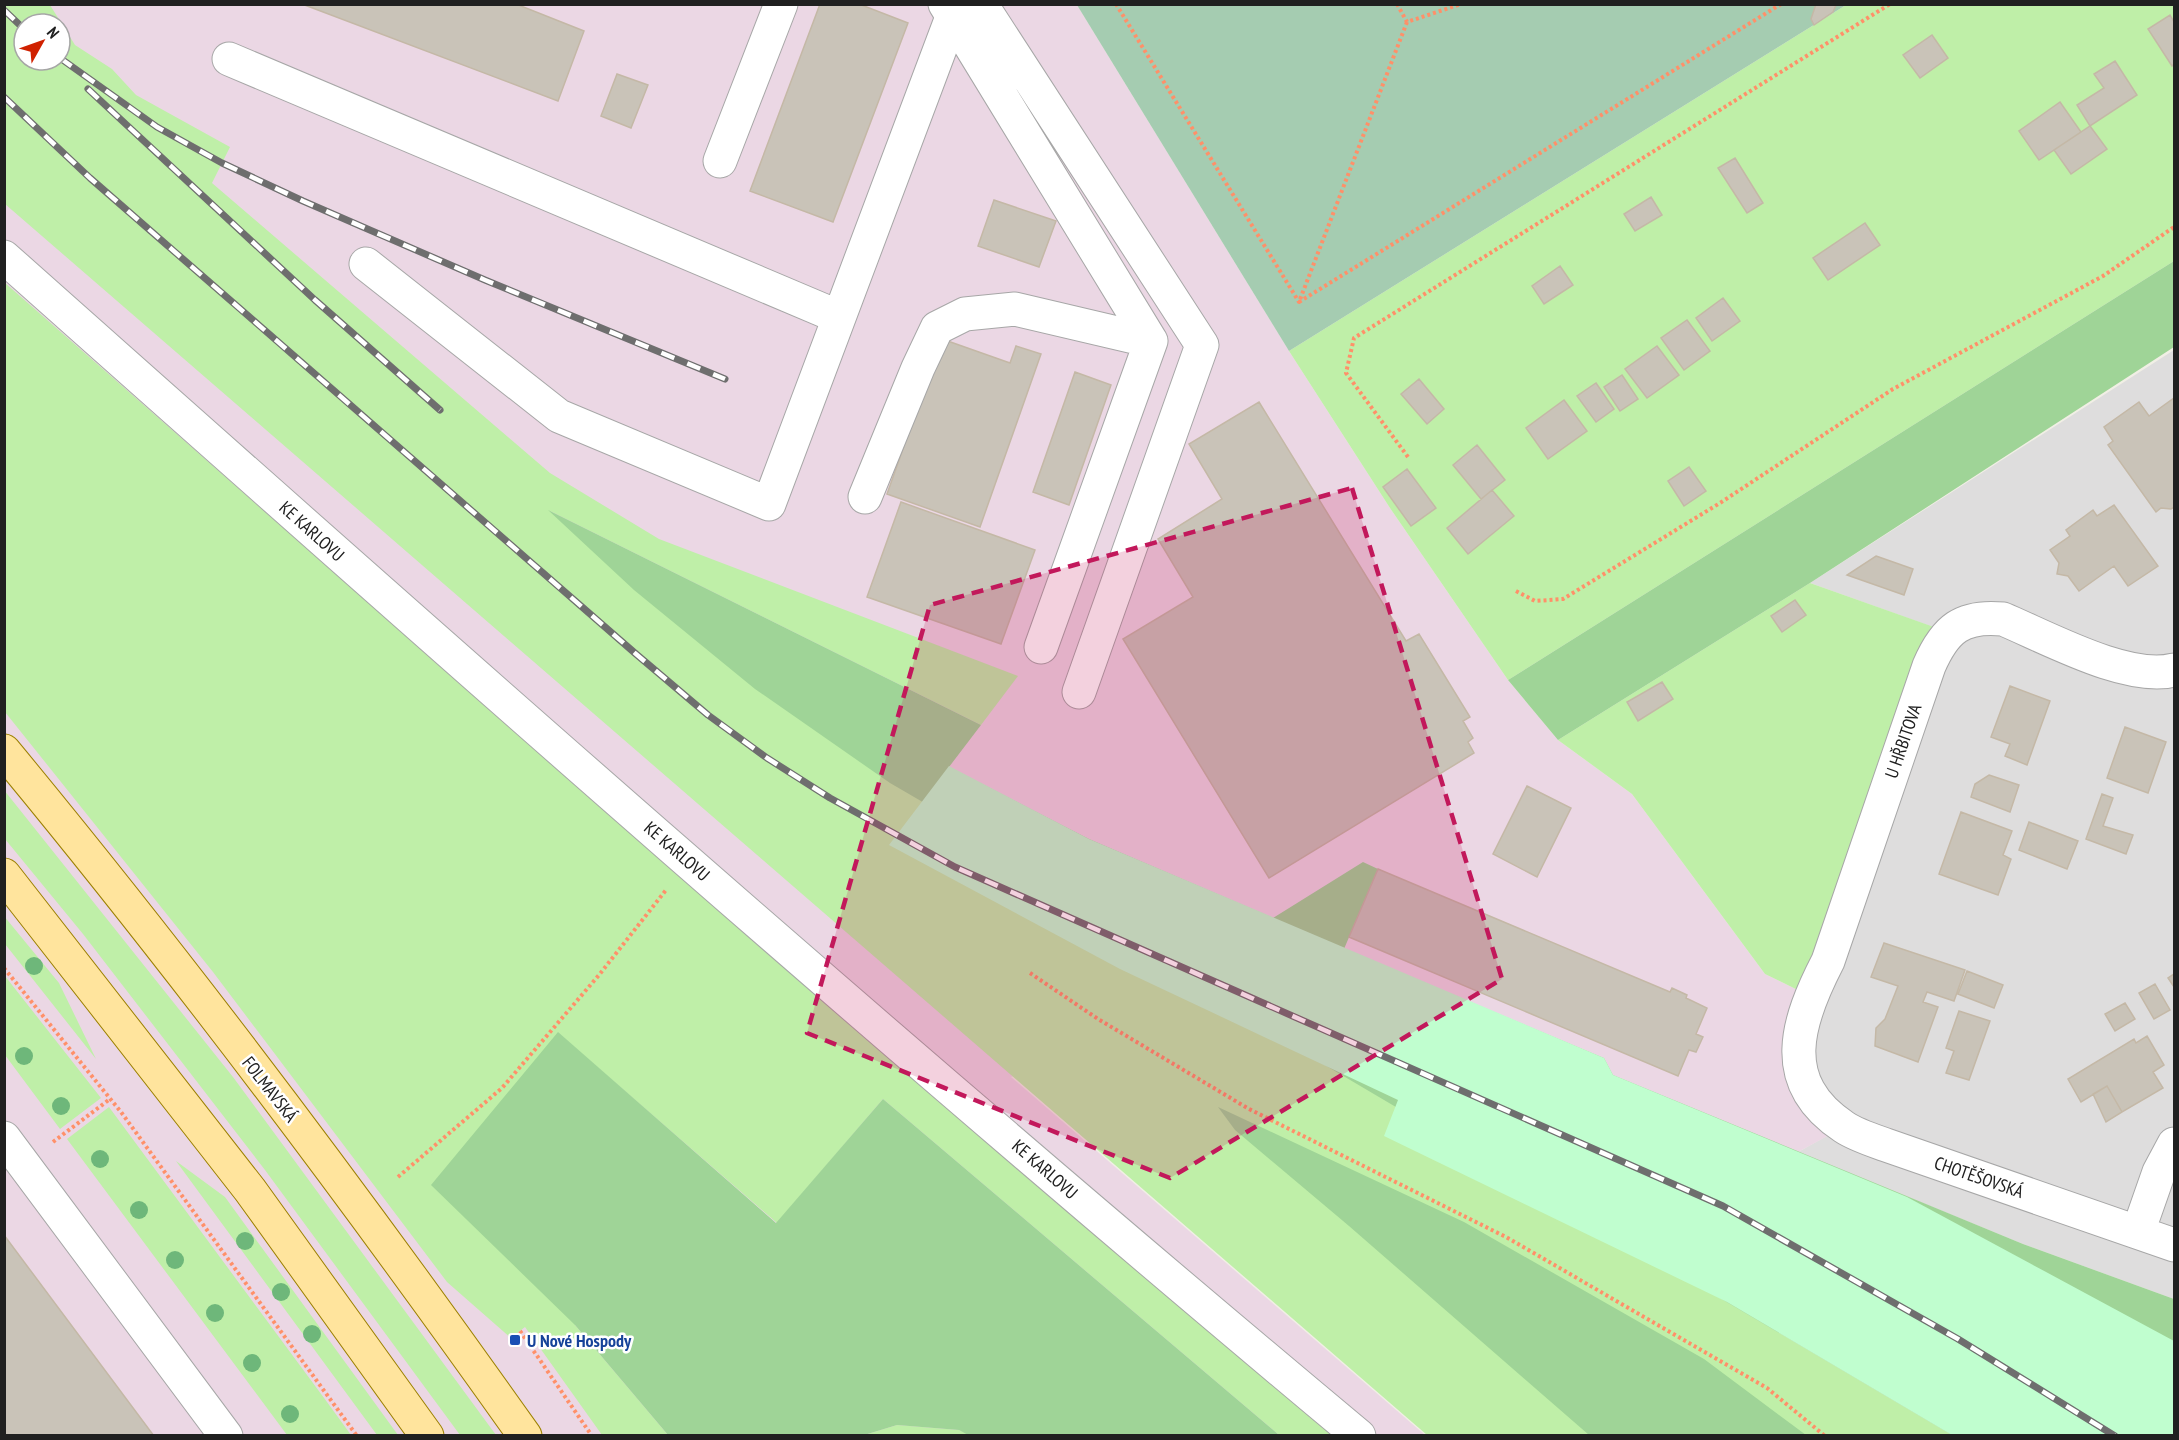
<svg xmlns="http://www.w3.org/2000/svg" width="2179" height="1440" font-family="'PT Sans Narrow',sans-serif">
	<style>
		.residential { fill: #dedddd }
		.industrial { fill: #ebd7e4; fill-rule: evenodd }
		.grass { fill: #bfefa8; fill-rule: evenodd }
		.forest { fill: #9fd497 }
		.cemetery { fill: #a5ccb1 }
		.park { fill: #c0fecf }
		.building { fill: #c9c3b8; stroke: #c4b8a6; stroke-width: 1.5 }
		.lines { fill: none; stroke-linecap: round; stroke-linejoin: round }
		.minor-casing { stroke: #a7a7a7; stroke-width: 35 }
		.major-casing { stroke: #9c8100; stroke-width: 35 }
		.path { stroke: #ff9069; stroke-width: 4; stroke-dasharray: 3 3; stroke-linecap: butt }
		.minor { stroke: #fff; stroke-width: 33 }
		.major { stroke: #ffe49d; stroke-width: 33 }
		.rail-casing { stroke: #6e6e6e; stroke-width: 7 }
		.rail { stroke: #fff; stroke-width: 4.5; stroke-dasharray: 14; stroke-linecap: butt }
		.tree { fill: #6eb77a }
		.marked { fill: #c2185b; fill-opacity: 0.2; stroke: #c2185b; stroke-width: 4.5; stroke-dasharray: 12 8; stroke-linejoin: round }
		.transit-dot { fill: #1a4fb4; stroke: #fff; stroke-width: 2 }
		.labels { text-anchor: middle; dominant-baseline: central; stroke-width: 5; stroke-linejoin: round; paint-order: stroke }
		.street-label { font-size: 18px; fill: #202020; stroke: #fff }
		.transit-label { font-size: 18px; font-weight: bold; fill: #164399; stroke: #fff; text-anchor: start }
	</style>
	<rect width="100%" height="100%" fill="#f1efe5"/>
	<path class="residential" d="M 2174,350 L 2174,1299 L 2023,1244 L 1798,1152 L 1843,1127 L 1801,1035 L 1947,632 L 1810,583 Z"/>
	<path class="industrial" d="M 5,5 L 1077,5 L 1289,351 L 1390,508 L 1508,680 L 1558,740 L 1632,794 L 1765,974 L 1810,996 L 1801,1035 L 1844,1127 L 1798,1152 L 1613,1075 L 1604,1058 L 1344,949 L 1011,1077 L 1425,1435 L 5,1436 ZM 24,24 L 60,24 L 60,60 L 24,60 Z"/>
	<path class="grass" d="M 5,5 L 50,5 L 75,45 L 112,69 L 136,95 L 230,147 L 212,183 L 550,473 L 659,539 L 1018,676 L 981,725 L 550,511 L 1007,851 L 1727,1302 L 1952,1435 L 1427,1435 L 5,204 ZM 24,24 L 60,24 L 60,60 L 24,60 Z
		M 1846,5 L 2174,5 L 2174,261 L 1508,680 L 1390,508 L 1289,351 Z
		M 4,282 L 613,818 L 1333,1435 L 1279,1435 L 883,1099 L 777,1223 L 558,1033 L 575,1325 L 668,1435 L 602,1435 L 525,1327 L 511,1338 L 447,1282 L 213,972 L 5,712 Z
		M 1810,583 L 1948,632 L 1810,996 L 1765,974 L 1632,794 L 1558,740 Z
		M 4,790 L 233,1077 L 496,1435 L 460,1435 L 265,1170 L 83,934 L 5,839 Z
		M 4,916 L 59,983 L 96,1059 L 5,944 Z
		M 5,976 L 101,1098 L 60,1129 L 5,1055 Z
		M 109,1107 L 327,1402 L 351,1435 L 287,1435 L 67,1139 Z
		M 176,1161 L 225,1197 L 398,1435 L 377,1435 Z
		M 897,1425 L 959,1430 L 970,1435 L 861,1436 Z"/>
	<path class="forest" d="M 2174,261 L 2174,347 L 1810,583 L 1558,740 L 1508,680 Z
		M 548,510 L 981,725 L 949,767 L 1089,839 L 1273,918 L 1363,862 L 1378,869 L 1344,949 L 1604,1058 L 1613,1075 L 2023,1244 L 2174,1299 L 2174,1435 L 1952,1435 L 1284,1041 L 1007,851 L 890,783 L 755,689 L 634,590 Z
		M 558,1032 L 776,1223 L 883,1099 L 1279,1435 L 970,1436 L 959,1430 L 897,1425 L 861,1436 L 668,1435 L 575,1325 L 431,1185 Z
		M 1218,1107 L 1464,1222 L 1704,1359 L 1806,1435 L 1589,1435 L 1349,1226 L 1235,1130 Z"/>
	<path class="cemetery" d="M 1077,5 L 1846,5 L 1289,351 Z"/>
	<path class="park" d="M 949,766 L 1089,839 L 1604,1058 L 1613,1075 L 1907,1197 L 2174,1341 L 2174,1435 L 1952,1435 L 1727,1302 L 1384,1136 L 1398,1100 L 1120,969 L 889,845 Z"/>
	<path class="building" d="M 302,4 L 516,4 L 584,31 L 558,101 Z
		M 820,4 L 859,4 L 908,23 L 833,222 L 750,191 Z
		M 1816,4 L 1839,4 L 1836,5 L 1833,12 L 1814,25 L 1811,19 Z
		M 2170,15 L 2174,22 L 2174,64 L 2172,66 L 2148,29 Z
		M 1932,35 L 1948,58 L 1920,78 L 1903,55 Z
		M 2115,61 L 2137,95 L 2090,126 L 2077,105 L 2104,88 L 2094,74 Z
		M 617,74 L 648,85 L 631,128 L 601,116 Z
		M 2060,102 L 2081,132 L 2039,160 L 2019,131 Z
		M 2090,126 L 2107,149 L 2071,174 L 2054,150 Z
		M 1735,158 L 1763,203 L 1747,213 L 1718,168 Z
		M 1651,197 L 1662,215 L 1635,231 L 1624,214 Z
		M 994,200 L 1056,221 L 1039,267 L 978,246 Z
		M 1865,223 L 1880,245 L 1828,280 L 1813,258 Z
		M 1560,266 L 1573,285 L 1544,304 L 1532,286 Z
		M 1723,298 L 1740,321 L 1712,341 L 1696,318 Z
		M 1687,320 L 1710,351 L 1684,370 L 1661,338 Z
		M 942,339 L 1010,363 L 1016,346 L 1041,354 L 980,527 L 887,494 Z
		M 1657,346 L 1679,375 L 1647,398 L 1625,369 Z
		M 1075,372 L 1111,385 L 1069,505 L 1033,492 Z
		M 1622,375 L 1638,399 L 1620,411 L 1604,387 Z
		M 1419,379 L 1444,409 L 1427,424 L 1401,394 Z
		M 1596,383 L 1614,409 L 1596,422 L 1577,396 Z
		M 2174,398 L 2174,507 L 2171,509 L 2161,508 L 2156,512 L 2108,445 L 2113,441 L 2104,427 L 2139,402 L 2149,416 Z
		M 1564,400 L 1587,431 L 1548,459 L 1526,428 Z
		M 1259,402 L 1406,641 L 1419,634 L 1470,717 L 1463,721 L 1473,738 L 1468,742 L 1474,753 L 1269,878 L 1123,639 L 1193,597 L 1158,539 L 1222,499 L 1189,444 Z
		M 1477,445 L 1505,480 L 1481,499 L 1453,465 Z
		M 1689,467 L 1706,491 L 1684,506 L 1668,481 Z
		M 1407,469 L 1436,508 L 1411,526 L 1383,487 Z
		M 1492,490 L 1514,516 L 1468,554 L 1447,528 Z
		M 901,502 L 1035,550 L 1001,644 L 867,597 Z
		M 2114,505 L 2158,566 L 2128,586 L 2114,566 L 2079,591 L 2068,576 L 2057,574 L 2059,563 L 2050,550 L 2070,536 L 2066,530 L 2093,510 L 2097,516 Z
		M 1876,556 L 1913,569 L 1904,595 L 1847,575 Z
		M 1795,600 L 1806,615 L 1782,632 L 1771,616 Z
		M 1662,682 L 1673,699 L 1638,721 L 1627,702 Z
		M 2010,686 L 2050,701 L 2027,765 L 2005,756 L 2010,744 L 1991,737 Z
		M 2125,727 L 2166,742 L 2148,793 L 2107,778 Z
		M 1989,775 L 2019,785 L 2010,812 L 1971,797 L 1975,784 Z
		M 1527,786 L 1571,808 L 1537,877 L 1493,854 Z
		M 2102,794 L 2113,798 L 2103,826 L 2133,835 L 2126,854 L 2086,839 Z
		M 1961,812 L 2012,831 L 2003,855 L 2011,859 L 1998,895 L 1939,874 Z
		M 2029,822 L 2078,841 L 2067,869 L 2019,850 Z
		M 1378,869 L 1670,992 L 1672,988 L 1687,995 L 1686,998 L 1707,1008 L 1696,1034 L 1703,1037 L 1696,1052 L 1689,1050 L 1678,1076 L 1349,937 Z
		M 1884,943 L 1965,970 L 1954,1001 L 1927,992 L 1923,1002 L 1938,1007 L 1918,1062 L 1875,1046 L 1876,1028 L 1885,1019 L 1898,986 L 1871,977 Z
		M 1967,971 L 2003,985 L 1994,1008 L 1958,994 Z
		M 2174,974 L 2174,987 L 2168,978 Z
		M 2155,984 L 2170,1010 L 2154,1019 L 2139,993 Z
		M 2125,1003 L 2135,1019 L 2115,1031 L 2105,1014 Z
		M 1959,1011 L 1990,1021 L 1969,1080 L 1946,1073 L 1954,1051 L 1946,1048 Z
		M 2147,1036 L 2164,1065 L 2153,1072 L 2163,1088 L 2122,1112 L 2107,1086 L 2081,1102 L 2068,1079 L 2134,1039 L 2136,1043 Z
		M 2107,1086 L 2122,1112 L 2106,1122 L 2093,1094 Z
		M 4,1235 L 154,1436 L 4,1436 Z"/>
	<g class="lines">
		<defs>
			<path id="minor" d="M 945,4 L 1151,341 L 1041,647
				M 981,4 L 1202,345 L 1079,692
				M 229,59 L 839,317
				M 720,161 L 781,4
				M 4,257 C 451,655 899,1052 1359,1436
				M 366,264 L 559,416 L 769,504 L 952,17
				M 865,497 L 918,368 L 937,328 L 965,314 L 1015,309 L 1151,341
				M 2174,670 C 2128,682 2048,638 2003,619 C 1962,615 1945,629 1929,666 L 1828,961 C 1797,1021 1776,1082 1844,1127 C 1856,1135 1872,1140 1886,1145 L 2174,1245
				M 4,1138 L 226,1436
				M 2138,1232 L 2159,1172 L 2174,1144"/>
			<path id="major" d="M 4,751 C 187,972 359,1202 525,1436
				M 4,875 L 250,1190 L 427,1436"/>
		</defs>
		<use href="#minor" class="minor-casing"/>
		<use href="#major" class="major-casing"/>
		<path class="path" d="M 1116,4 L 1299,302
			M 1397,4 L 1407,22 L 1461,4
			M 1407,22 L 1299,302 L 1781,4
			M 1408,457 L 1346,373 L 1354,338 L 1890,4
			M 1516,591 L 1535,601 L 1563,599 L 1720,503 L 1893,389 L 2103,276 L 2174,227
			M 4,968 L 121,1112 L 357,1436
			M 1030,973 L 1098,1019 L 1249,1109 L 1506,1237 L 1670,1332 L 1767,1388 L 1825,1436
			M 53,1142 L 110,1099
			M 398,1177 L 502,1088 L 599,975 L 666,890
			M 520,1331 L 592,1436"/>
		<use href="#minor" class="minor"/>
		<use href="#major" class="major"/>
		<defs>
			<path id="rail" d="M 4,10 L 24,29
				M 60,58 L 157,127 L 222,163 L 303,201 L 485,280 L 725,379
				M 88,89 L 315,300 L 440,410
				M 4,97 L 90,178 L 636,654 L 708,715 L 767,758 L 830,798 L 955,867 L 1723,1206 L 1958,1339 L 2115,1436"/>
		</defs>
		<use href="#rail" class="rail-casing"/>
		<use href="#rail" class="rail"/>
	</g>
	<g class="tree">
		<circle cx="34" cy="966" r="9"/>
		<circle cx="24" cy="1056" r="9"/>
		<circle cx="61" cy="1106" r="9"/>
		<circle cx="100" cy="1159" r="9"/>
		<circle cx="139" cy="1210" r="9"/>
		<circle cx="245" cy="1241" r="9"/>
		<circle cx="175" cy="1260" r="9"/>
		<circle cx="281" cy="1292" r="9"/>
		<circle cx="215" cy="1313" r="9"/>
		<circle cx="312" cy="1334" r="9"/>
		<circle cx="252" cy="1363" r="9"/>
		<circle cx="290" cy="1414" r="9"/>
	</g>
	<path class="marked" d="M 1352,488 L 1502,979 L 1170,1178 L 807,1033 L 930,605 Z"/>
	<rect class="transit-dot" x="509" y="1334" width="12" height="12" rx="3"/>
	<g class="labels">
		<g class="street-label">
			<text transform="translate(312 531) rotate(42)">KE KARLOVU</text>
			<text transform="translate(1903 741) rotate(-71)">U HŘBITOVA</text>
			<text transform="translate(677 851) rotate(41)">KE KARLOVU</text>
			<text transform="translate(270 1089) rotate(52)">FOLMAVSKÁ</text>
			<text transform="translate(1045 1169) rotate(41)">KE KARLOVU</text>
			<text transform="translate(1979 1177) rotate(19)">CHOTĚŠOVSKÁ</text>
		</g>
		<g class="transit-label">
			<text x="527" y="1340">U Nové Hospody</text>
		</g>
	</g>
	<rect width="2179" height="1440" fill="none" stroke="#202020" stroke-width="12"/>
	<g transform="translate(42 42) rotate(50)"><circle r="28" fill="#ffffff" stroke="#a6a6a6" stroke-width="1.5"/>
	<path d="M0-4.5L10 22L0 15L-10 22Z" fill="#d02100"/>
	<text y="-9" font-size="16" font-weight="bold" text-anchor="middle" fill="#202020">N</text>
	</g>
</svg>
